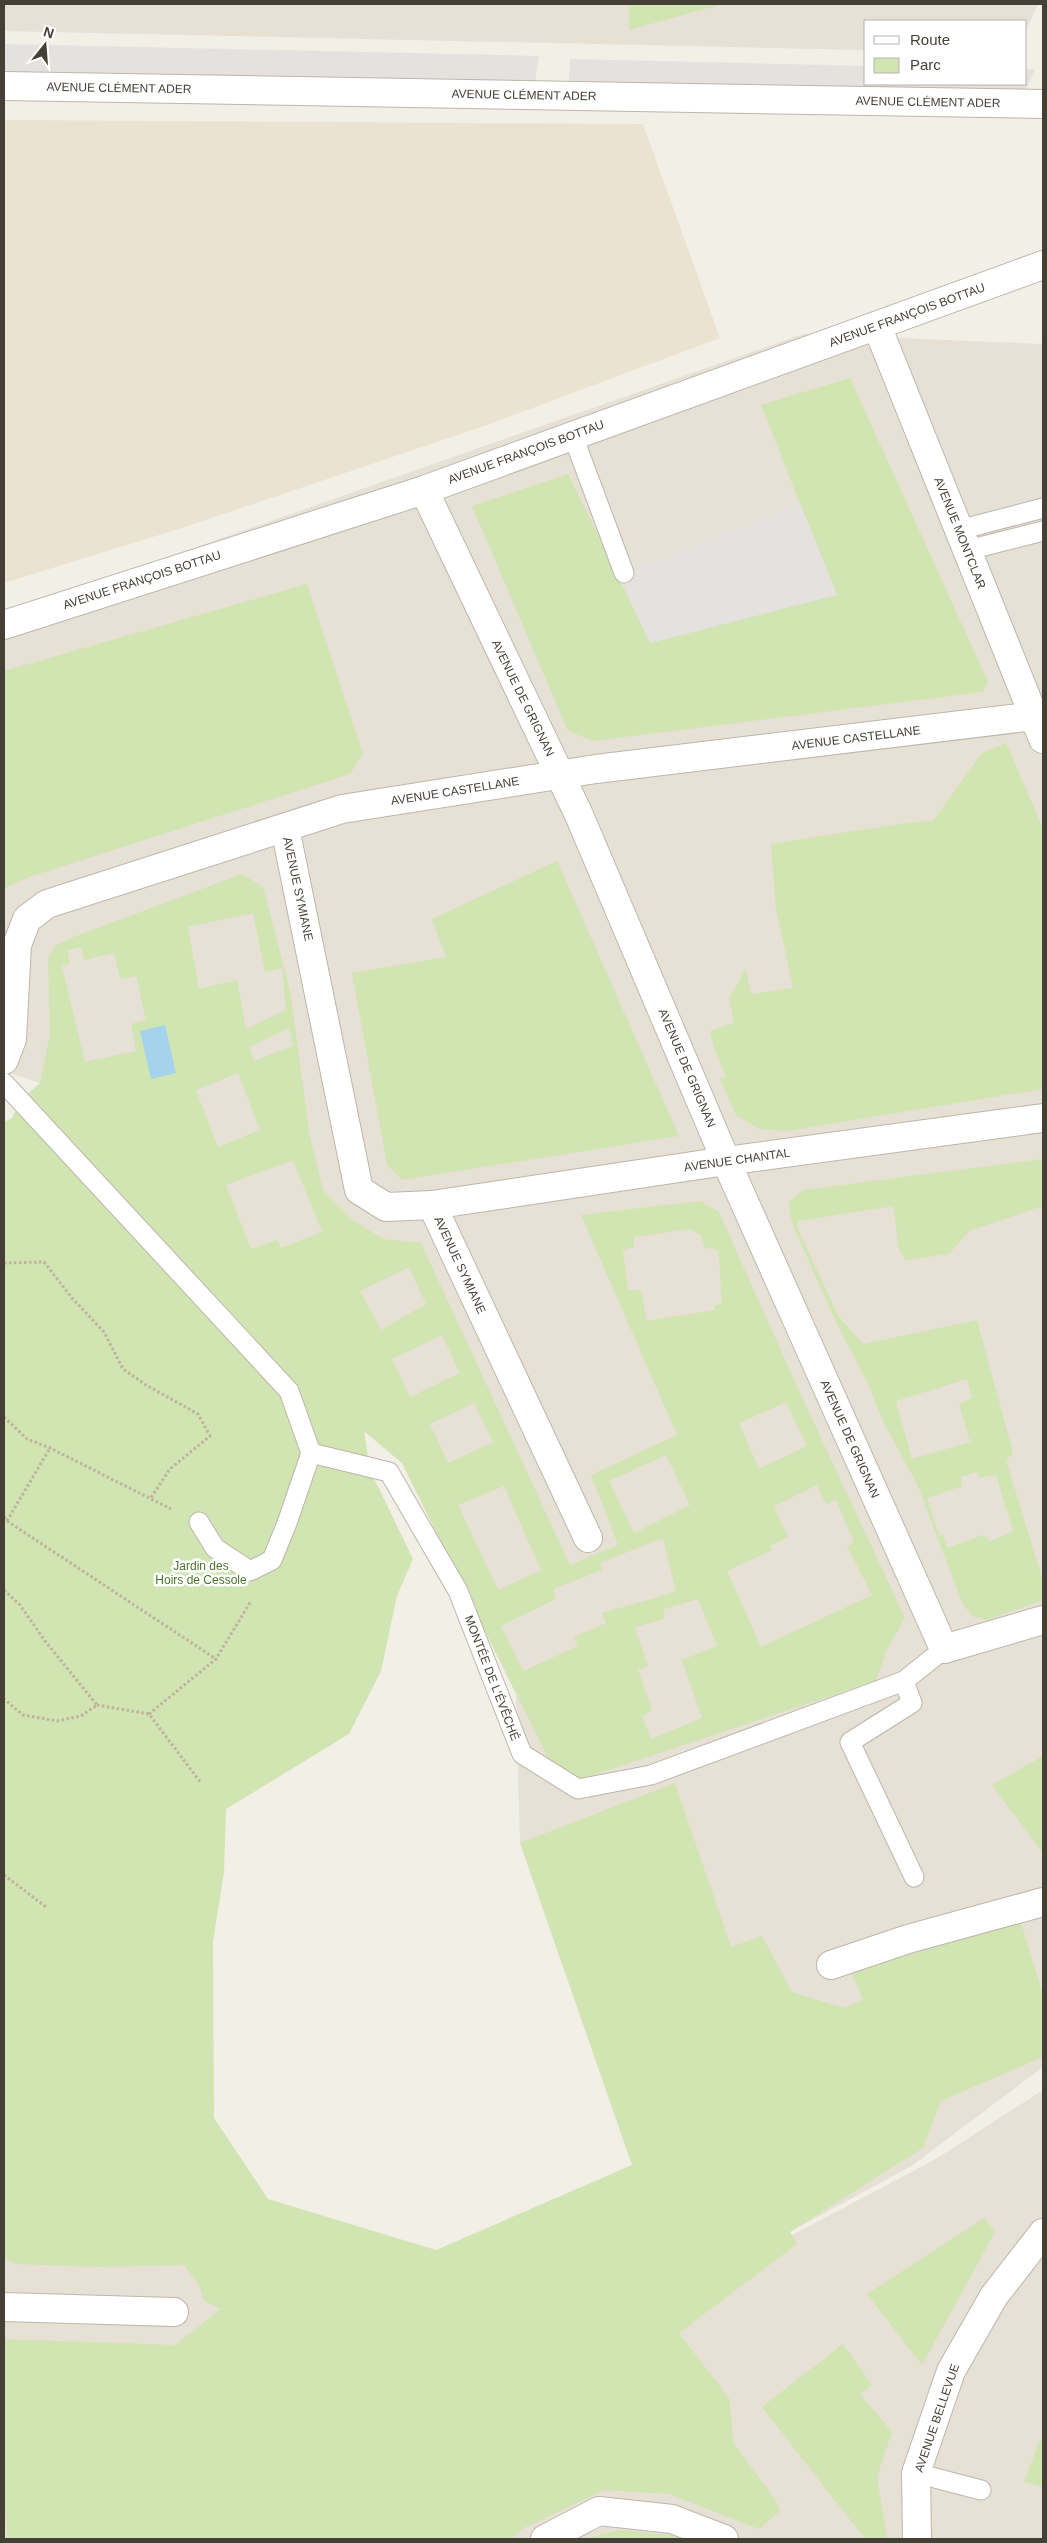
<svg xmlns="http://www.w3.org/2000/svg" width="1047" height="2543" font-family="Arial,sans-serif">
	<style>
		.residential { fill: #e6e0d5 }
		.education { fill: #ebe3d1 }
		.green { fill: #d0e5b2; fill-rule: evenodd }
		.parking { fill: #e4e1df }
		.water { fill: #a6d3ec }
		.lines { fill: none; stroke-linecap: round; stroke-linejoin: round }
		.lane-casing { stroke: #bdb6aa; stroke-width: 21 }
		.street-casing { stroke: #bdb6aa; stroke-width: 30 }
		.path { stroke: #bfb19c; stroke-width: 3; stroke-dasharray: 2.5 2.5; stroke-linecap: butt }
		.lane { stroke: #fff; stroke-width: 19 }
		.street { stroke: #fff; stroke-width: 28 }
		.labels { text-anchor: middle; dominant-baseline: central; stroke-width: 5; stroke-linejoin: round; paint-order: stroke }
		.street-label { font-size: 12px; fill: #453f36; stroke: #fff }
		.park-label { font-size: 12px; fill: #4a742c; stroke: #fff }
	</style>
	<rect width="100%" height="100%" fill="#f2efe7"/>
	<path class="residential" d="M 4,4 L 1038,4 L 1026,30 L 1026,21 L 866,21 L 866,50 L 4,31 Z
		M 803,334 L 1043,344 L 1043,2067 L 913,2165 L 677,2293 L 520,1843 L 516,1694 L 402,1463 L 364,1431 L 40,1083 L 4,1071 L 4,615 Z
		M 1043,2090 L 1043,2539 L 4,2539 L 4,2098 L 332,2391 L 677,2296 L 936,2159 Z"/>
	<path class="education" d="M 4,120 L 643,124 L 720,338 L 490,424 L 185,527 L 4,583 Z"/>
	<path class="green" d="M 629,4 L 719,4 L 719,5 L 629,30 Z
		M 850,378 L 988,682 L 983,692 L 593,741 L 568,731 L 472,506 L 568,474 L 618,576 L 836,595 L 761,405 Z
		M 307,584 L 363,754 L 350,774 L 29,877 L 5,888 L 4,671 Z
		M 1006,743 L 1043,828 L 1043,1089 L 788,1131 L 759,1129 L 736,1115 L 720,1079 L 726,1077 L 714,1048 L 710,1031 L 734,1023 L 729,998 L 746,969 L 751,994 L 793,988 L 776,909 L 771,844 L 905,823 L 933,821 L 982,753 Z
		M 557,861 L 679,1136 L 402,1180 L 387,1165 L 352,973 L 446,957 L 432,919 Z
		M 242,874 L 263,887 L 290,991 L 310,1137 L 323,1190 L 353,1220 L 383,1239 L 421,1243 L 570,1565 L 618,1545 L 591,1475 L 677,1435 L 581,1215 L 700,1201 L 719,1212 L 794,1380 L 905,1618 L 887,1649 L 876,1681 L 581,1779 L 551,1764 L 402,1463 L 364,1431 L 370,1470 L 413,1559 L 397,1596 L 381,1671 L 349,1734 L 226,1809 L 224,1873 L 213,1941 L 214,2118 L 268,2199 L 436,2250 L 632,2165 L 520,1843 L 675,1783 L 731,1947 L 762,1936 L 792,1992 L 844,2008 L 863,2000 L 851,1971 L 1021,1923 L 1043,1995 L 1043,2057 L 941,2101 L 923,2148 L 790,2232 L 797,2244 L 679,2333 L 729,2398 L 734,2444 L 776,2501 L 780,2511 L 759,2529 L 669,2494 L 604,2490 L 524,2528 L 511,2539 L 7,2539 L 4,2488 L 4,2339 L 175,2345 L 221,2309 L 204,2301 L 199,2285 L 184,2265 L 99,2267 L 15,2264 L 4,2258 L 4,1122 L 12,1118 L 21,1100 L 40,1083 L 50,1034 L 48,958 L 55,946 L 71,938 ZM 253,913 L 265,972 L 282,968 L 286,1010 L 246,1029 L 237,980 L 199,989 L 188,927 ZM 81,947 L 84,960 L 114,953 L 120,979 L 136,976 L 146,1020 L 131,1024 L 136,1051 L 85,1062 L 62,966 L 70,963 L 67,950 ZM 289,1028 L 293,1046 L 254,1061 L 249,1047 ZM 238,1073 L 260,1130 L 218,1147 L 196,1090 ZM 293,1160 L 322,1232 L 281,1248 L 277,1240 L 251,1249 L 226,1185 ZM 689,1229 L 701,1235 L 705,1249 L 712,1248 L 718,1251 C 721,1269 720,1285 722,1303 L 714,1306 L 715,1310 L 647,1321 L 641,1290 L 628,1290 L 623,1250 L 634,1247 L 634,1237 ZM 409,1267 L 426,1304 L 381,1330 L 360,1291 ZM 442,1335 L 460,1373 L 410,1397 L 392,1359 ZM 786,1402 L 807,1446 L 759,1469 L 739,1423 ZM 474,1403 L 493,1442 L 448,1463 L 430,1424 ZM 666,1455 L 690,1505 L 634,1533 L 609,1481 ZM 817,1485 L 826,1504 L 836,1500 L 854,1542 L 847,1546 L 872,1595 L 761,1647 L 727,1571 L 772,1550 L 770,1546 L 788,1537 L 774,1506 ZM 504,1486 L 541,1570 L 498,1590 L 458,1505 ZM 663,1538 L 676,1592 L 602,1613 L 606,1623 L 574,1637 L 578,1646 L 523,1671 L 501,1626 L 556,1599 L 553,1589 L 602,1570 L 600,1563 ZM 698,1599 L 717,1646 L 682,1660 L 702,1718 L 651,1739 L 642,1716 L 652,1710 L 638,1670 L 648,1666 L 635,1627 L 664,1619 L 664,1609 Z
		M 1043,1159 L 1043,1206 L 969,1231 L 949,1254 L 906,1260 L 899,1249 L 893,1206 L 799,1221 L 797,1227 L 838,1316 L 863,1344 L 977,1320 L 1013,1453 L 1006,1460 L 1043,1581 L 1043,1600 L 987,1620 L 974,1617 L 963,1605 L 918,1486 L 883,1421 L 868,1384 L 836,1322 L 792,1223 L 788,1203 L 803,1190 ZM 967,1379 L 972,1398 L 959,1404 L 970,1442 L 912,1459 L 896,1401 ZM 977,1472 L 979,1478 L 996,1475 L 1013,1531 L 991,1541 L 983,1535 L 947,1548 L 943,1535 L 939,1535 L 927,1498 L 962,1486 L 961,1477 Z
		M 1043,1756 L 1043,1853 L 992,1785 Z
		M 984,2218 L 995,2232 L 922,2365 L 867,2294 Z
		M 843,2344 L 872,2385 L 860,2394 L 892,2432 L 877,2477 L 887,2539 L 865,2539 L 762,2407 Z
		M 1040,2439 L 1043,2439 L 1043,2487 L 1024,2482 Z
		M 620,2530 L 677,2536 L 685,2539 L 584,2539 Z"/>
	<path class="parking" d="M 4,44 L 539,56 L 533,95 L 4,86 Z
		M 570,59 L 866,66 L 866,84 L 1026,84 L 1026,69 L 1035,69 L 1020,104 L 568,96 Z
		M 800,503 L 837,595 L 650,643 L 618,576 Z"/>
	<path class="water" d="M 165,1025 L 176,1073 L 151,1079 L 140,1031 Z"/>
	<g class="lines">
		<defs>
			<path id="lane" d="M 573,436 L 624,573
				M 959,530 L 1043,508
				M 968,550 L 1043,531
				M 4,1083 L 289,1391 L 311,1453 L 287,1523 L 272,1560 L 250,1571 L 215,1548 L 199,1522
				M 311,1453 L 389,1472 L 458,1591 L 522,1754 L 578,1789 L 651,1775 L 904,1681 L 944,1649
				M 904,1681 L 912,1703 L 850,1742 L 914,1877
				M 916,2473 L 981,2490"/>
			<path id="street" d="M 4,86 L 1043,104
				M 877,326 L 1043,739
				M 424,490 L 579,815 L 726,1161 L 944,1649 L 1043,1620
				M 4,625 L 424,490 L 1043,265
				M 285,828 L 359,1190 L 386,1207 L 432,1205 L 726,1161 L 1043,1118
				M 4,1060 L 12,1039 L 17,945 L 27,919 L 47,904 L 342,809 L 596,769 L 1043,715
				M 432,1205 L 588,1538
				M 831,1965 L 908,1939 L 1043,1902
				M 4,2307 L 174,2312
				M 545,2539 L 599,2511 L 672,2519 L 724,2539
				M 917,2539 L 916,2473 L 951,2371 L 994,2296 L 1043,2233"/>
		</defs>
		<use href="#lane" class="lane-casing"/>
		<use href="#street" class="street-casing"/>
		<path class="path" d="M 4,1263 L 44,1262 L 72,1298 L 104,1332 L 123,1369 L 146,1385 L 198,1414 L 210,1436 L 170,1469 L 150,1499
			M 4,1417 L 27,1439 L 50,1448 L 171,1509
			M 4,1517 L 7,1521 L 216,1659
			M 7,1521 L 50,1448
			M 4,1590 L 20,1605 L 45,1641 L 97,1705 L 81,1716 L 57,1721 L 23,1715 L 4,1699
			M 97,1705 L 149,1714 L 201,1783
			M 149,1714 L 216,1659 L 251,1601
			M 4,1875 L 46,1907"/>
		<use href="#lane" class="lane"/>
		<use href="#street" class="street"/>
	</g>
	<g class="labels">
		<g class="street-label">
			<text transform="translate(119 88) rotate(1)">AVENUE CLÉMENT ADER</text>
			<text transform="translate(524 95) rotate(1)">AVENUE CLÉMENT ADER</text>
			<text transform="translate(928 102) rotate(1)">AVENUE CLÉMENT ADER</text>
			<text transform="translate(907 315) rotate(-20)">AVENUE FRANÇOIS BOTTAU</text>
			<text transform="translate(526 452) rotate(-20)">AVENUE FRANÇOIS BOTTAU</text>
			<text transform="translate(960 533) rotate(68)">AVENUE MONTCLAR</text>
			<text transform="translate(142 580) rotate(-18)">AVENUE FRANÇOIS BOTTAU</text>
			<text transform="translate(523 698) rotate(64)">AVENUE DE GRIGNAN</text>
			<text transform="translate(856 738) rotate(-7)">AVENUE CASTELLANE</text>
			<text transform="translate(455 791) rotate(-9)">AVENUE CASTELLANE</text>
			<text transform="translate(298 889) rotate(78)">AVENUE SYMIANE</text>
			<text transform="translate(687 1068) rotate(67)">AVENUE DE GRIGNAN</text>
			<text transform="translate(737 1160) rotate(-8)">AVENUE CHANTAL</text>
			<text transform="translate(460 1265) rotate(65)">AVENUE SYMIANE</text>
			<text transform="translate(850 1439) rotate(66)">AVENUE DE GRIGNAN</text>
			<text transform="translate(492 1678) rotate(69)">MONTÉE DE L'ÉVÊCHÉ</text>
			<text transform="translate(937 2418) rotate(-71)">AVENUE BELLEVUE</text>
		</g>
		<g class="park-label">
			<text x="201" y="1566">Jardin des<tspan x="201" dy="14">Hoirs de Cessole</tspan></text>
		</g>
	</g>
	<rect width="1047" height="2543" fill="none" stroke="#453f36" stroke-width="10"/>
	<rect x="864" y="20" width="162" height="65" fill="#ffffff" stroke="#b5b2af"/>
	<rect x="874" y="36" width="25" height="8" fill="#ffffff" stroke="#b5b2af"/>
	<text x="910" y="45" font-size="15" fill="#453f36">Route</text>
	<rect x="874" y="58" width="25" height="15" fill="#d0e5b2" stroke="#b5b2af"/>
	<text x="910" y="70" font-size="15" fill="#453f36">Parc</text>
	<g transform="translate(45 45) rotate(17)" stroke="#ffffff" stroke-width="4" paint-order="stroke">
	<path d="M0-4L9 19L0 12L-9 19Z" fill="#453f36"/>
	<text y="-8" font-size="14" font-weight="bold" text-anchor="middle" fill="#453f36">N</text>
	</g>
</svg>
